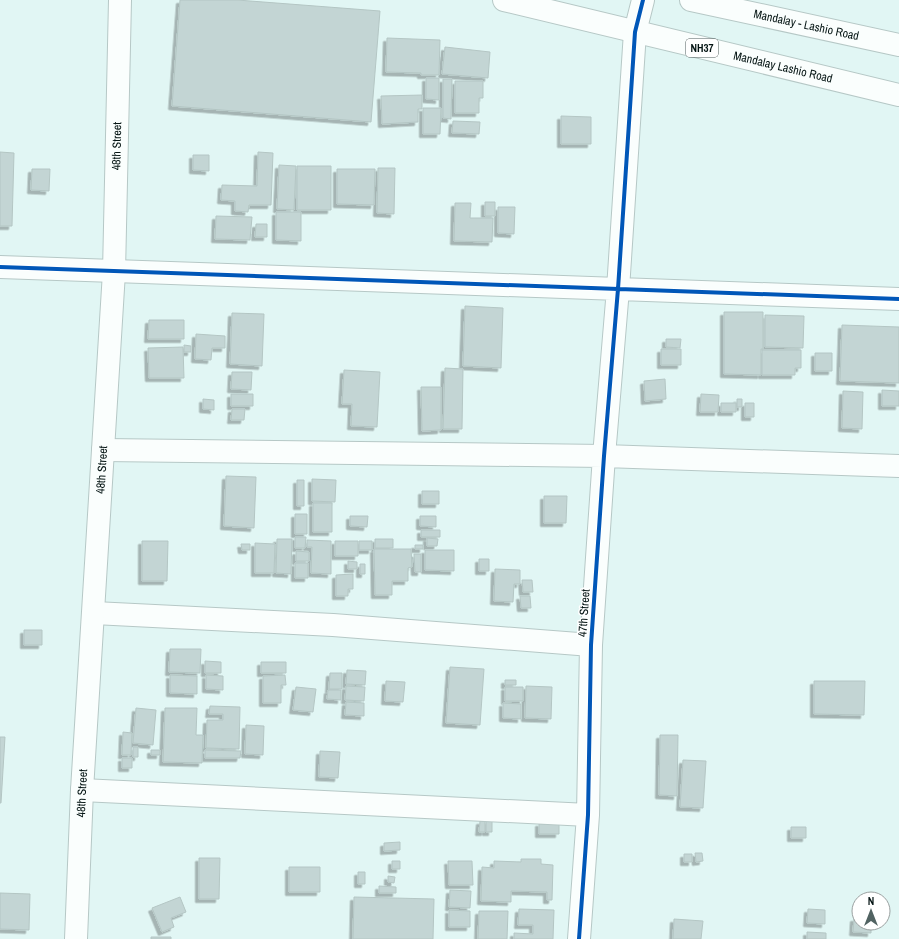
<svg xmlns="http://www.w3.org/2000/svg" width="899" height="939" font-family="'Archivo Narrow',sans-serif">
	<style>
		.building { fill: #c3d5d4; stroke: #b4c6c4; filter: url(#shadow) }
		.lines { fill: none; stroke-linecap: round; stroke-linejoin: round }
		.minor-casing { stroke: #b6c8c6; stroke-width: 24 }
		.secondary-casing { stroke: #b6c8c6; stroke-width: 24 }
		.trunk-casing { stroke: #b6c8c6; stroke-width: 24 }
		.minor { stroke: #fafefd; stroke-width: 22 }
		.secondary { stroke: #fafefd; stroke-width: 22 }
		.trunk { stroke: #fafefd; stroke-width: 22 }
		.cycleway-casing { stroke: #fff; stroke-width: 6 }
		.cycleway { stroke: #0057b8; stroke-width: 4 }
		.labels { text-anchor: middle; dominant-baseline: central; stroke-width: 3; stroke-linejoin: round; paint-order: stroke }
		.shield { fill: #fff; stroke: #4f5a5a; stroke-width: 1 }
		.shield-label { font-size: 11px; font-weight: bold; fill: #041413 }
		.street-label { font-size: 12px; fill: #041413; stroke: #fff }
	</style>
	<defs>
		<filter id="shadow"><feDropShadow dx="-3.5" dy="3.5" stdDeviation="0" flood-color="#0004"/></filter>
	</defs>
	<rect width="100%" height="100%" fill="#e1f6f4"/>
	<path class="building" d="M 180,0 L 237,0 L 380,11 L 371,122 L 172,106 Z
		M 387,38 L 440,40 L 439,75 L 421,75 L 421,73 L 386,72 Z
		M 445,47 L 490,52 L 488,78 L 442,74 Z
		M 426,78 L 439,78 L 439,100 L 426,99 Z
		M 443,79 L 452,79 L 451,119 L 443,118 Z
		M 455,81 L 483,81 L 483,98 L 479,98 L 479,113 L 455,113 Z
		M 422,95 L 422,109 L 418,109 L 418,122 L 382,124 L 381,96 Z
		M 423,108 L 441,108 L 440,134 L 423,134 Z
		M 561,116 L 591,117 L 591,144 L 561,144 Z
		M 453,121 L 480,122 L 479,134 L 452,133 Z
		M 0,152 L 14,153 L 12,226 L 0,226 Z
		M 258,152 L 273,153 L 271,205 L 249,205 L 248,212 L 235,211 L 235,201 L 221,200 L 222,185 L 257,186 Z
		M 193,155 L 209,155 L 209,171 L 193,170 Z
		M 279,165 L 296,166 L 294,210 L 277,209 Z
		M 297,166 L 331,166 L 331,210 L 297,210 Z
		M 378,168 L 395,168 L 394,214 L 377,213 Z
		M 32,169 L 50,169 L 49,191 L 31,190 Z
		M 337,169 L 375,169 L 374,205 L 337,204 Z
		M 485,202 L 495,202 L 495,216 L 485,216 Z
		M 455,203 L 471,203 L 470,218 L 493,218 L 492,242 L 454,241 Z
		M 498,207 L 515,207 L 514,234 L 498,233 Z
		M 276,212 L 301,212 L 301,241 L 276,240 Z
		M 216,216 L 252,217 L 250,240 L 215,239 Z
		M 256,224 L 267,224 L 267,237 L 255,237 Z
		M 465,306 L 503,308 L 501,368 L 463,366 Z
		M 724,312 L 763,312 L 763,349 L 761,349 L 761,375 L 724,374 Z
		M 232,313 L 264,314 L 262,366 L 230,364 Z
		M 765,315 L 804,316 L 803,348 L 765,347 Z
		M 149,320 L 184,320 L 184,339 L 148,339 Z
		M 842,325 L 899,327 L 899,383 L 840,381 Z
		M 196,334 L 225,336 L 225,348 L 212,348 L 211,360 L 195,359 Z
		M 666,339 L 681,339 L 680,348 L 666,347 Z
		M 184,345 L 191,346 L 191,352 L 184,352 Z
		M 183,347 L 184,378 L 149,378 L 148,348 Z
		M 661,349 L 681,349 L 681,365 L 661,365 Z
		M 762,350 L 801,350 L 801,368 L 795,368 L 795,375 L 762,375 Z
		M 815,353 L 832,353 L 832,371 L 815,371 Z
		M 445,368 L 463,369 L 462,429 L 443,429 Z
		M 344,370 L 380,372 L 377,427 L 351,426 L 352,404 L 342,404 Z
		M 232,372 L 252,372 L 251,390 L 231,389 Z
		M 665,379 L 666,399 L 645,401 L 644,381 Z
		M 421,387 L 441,387 L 441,430 L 422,431 Z
		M 882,390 L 899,391 L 899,406 L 882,406 Z
		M 843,391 L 863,392 L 862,429 L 842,428 Z
		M 231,394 L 253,394 L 253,406 L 231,406 Z
		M 701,394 L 719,395 L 718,412 L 700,412 Z
		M 203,399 L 214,400 L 214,410 L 203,409 Z
		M 737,399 L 742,399 L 742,407 L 737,407 Z
		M 721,403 L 736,403 L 736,412 L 721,412 Z
		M 745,403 L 754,403 L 754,417 L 745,417 Z
		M 232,409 L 245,409 L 244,420 L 231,420 Z
		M 226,476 L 256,477 L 254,528 L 224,526 Z
		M 312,479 L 336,480 L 335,502 L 312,501 Z
		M 297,480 L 304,480 L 304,506 L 297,506 Z
		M 422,491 L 439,491 L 439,504 L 422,504 Z
		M 544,496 L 567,496 L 566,523 L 544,523 Z
		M 313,503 L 332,503 L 332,532 L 313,532 Z
		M 295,514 L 307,514 L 307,534 L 295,534 Z
		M 350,516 L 368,516 L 367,527 L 350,526 Z
		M 420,516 L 436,516 L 436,527 L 420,526 Z
		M 421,530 L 440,530 L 440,537 L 421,537 Z
		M 295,537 L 306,537 L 305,548 L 295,548 Z
		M 427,538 L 438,539 L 437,546 L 427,546 Z
		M 277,539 L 292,539 L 291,574 L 276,573 Z
		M 375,539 L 393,539 L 393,548 L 375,548 Z
		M 307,540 L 331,541 L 331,574 L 311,573 L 312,547 L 307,547 Z
		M 142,541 L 168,541 L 167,581 L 142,581 Z
		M 335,541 L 358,541 L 358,556 L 335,556 Z
		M 359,541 L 372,541 L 372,550 L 359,550 Z
		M 255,543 L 275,544 L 274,573 L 255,573 Z
		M 241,544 L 250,544 L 250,550 L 242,550 Z
		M 415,545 L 423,545 L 423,549 L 415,549 Z
		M 374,549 L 411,549 L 412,567 L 408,568 L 408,581 L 392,581 L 392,595 L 375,595 Z
		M 425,550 L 454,550 L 454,571 L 425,570 Z
		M 296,551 L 309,552 L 309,561 L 296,561 Z
		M 414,554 L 421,554 L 421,572 L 415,572 Z
		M 479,559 L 489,559 L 489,571 L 479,571 Z
		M 348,561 L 357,562 L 357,569 L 348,569 Z
		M 295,563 L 308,563 L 308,578 L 295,578 Z
		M 360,564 L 365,564 L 365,574 L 360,574 Z
		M 495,569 L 520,570 L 520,584 L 514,584 L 513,602 L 494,601 Z
		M 353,574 L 353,589 L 348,589 L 348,596 L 336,596 L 336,575 Z
		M 522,580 L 532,580 L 533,592 L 523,592 Z
		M 520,596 L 530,596 L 531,608 L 521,608 Z
		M 24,630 L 42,630 L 42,645 L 24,645 Z
		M 170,649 L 201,649 L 200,673 L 169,672 Z
		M 205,661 L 221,662 L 221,673 L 205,673 Z
		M 261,662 L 286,662 L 286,673 L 261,673 Z
		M 450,667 L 484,669 L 480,725 L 446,723 Z
		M 347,670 L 366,671 L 365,685 L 346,684 Z
		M 330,673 L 342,673 L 342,689 L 329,689 Z
		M 170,675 L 197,676 L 197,694 L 170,693 Z
		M 206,675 L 223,676 L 223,690 L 206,689 Z
		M 285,675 L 286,685 L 281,685 L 281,703 L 263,703 L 263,676 Z
		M 505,680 L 516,680 L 516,685 L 505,685 Z
		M 386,681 L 405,682 L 403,702 L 385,701 Z
		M 814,681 L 865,681 L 864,715 L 814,714 Z
		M 346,686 L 365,687 L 364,701 L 345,700 Z
		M 526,686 L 552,687 L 551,719 L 525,718 Z
		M 296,687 L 316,689 L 313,712 L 293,710 Z
		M 505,687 L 523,687 L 523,701 L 505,701 Z
		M 328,690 L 341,690 L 341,700 L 327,699 Z
		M 346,702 L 364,703 L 364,716 L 345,715 Z
		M 503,703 L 521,704 L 521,719 L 503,718 Z
		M 210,706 L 240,707 L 239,749 L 206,748 L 207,720 L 223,720 L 223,714 L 209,714 Z
		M 136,708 L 156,710 L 153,745 L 133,743 Z
		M 165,708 L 197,708 L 196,735 L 203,735 L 202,763 L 163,762 Z
		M 246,725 L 264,726 L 263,755 L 245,754 Z
		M 123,732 L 132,733 L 131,755 L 122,755 Z
		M 660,735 L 678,735 L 677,796 L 659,795 Z
		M 0,737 L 5,737 L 1,803 L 0,803 Z
		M 133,747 L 138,747 L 138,757 L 133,757 Z
		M 151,750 L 160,750 L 160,755 L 151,755 Z
		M 205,750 L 241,751 L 240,758 L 205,758 Z
		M 320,751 L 340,752 L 338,778 L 319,777 Z
		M 122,758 L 132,758 L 132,768 L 122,768 Z
		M 683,760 L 706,761 L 703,808 L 680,807 Z
		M 480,821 L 485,821 L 485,832 L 479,832 Z
		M 486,821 L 492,821 L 492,832 L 486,832 Z
		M 539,823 L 559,823 L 559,834 L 539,834 Z
		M 791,827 L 806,827 L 806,838 L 791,838 Z
		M 400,842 L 400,850 L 384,851 L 384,843 Z
		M 695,853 L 702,853 L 703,861 L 696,862 Z
		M 684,854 L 692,854 L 692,862 L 684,862 Z
		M 199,858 L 220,858 L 219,899 L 199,899 Z
		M 521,859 L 541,859 L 541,864 L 553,865 L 552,900 L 547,900 L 547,892 L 511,891 L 511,902 L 481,901 L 482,867 L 494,868 L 494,861 L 521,862 Z
		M 392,861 L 400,861 L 400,869 L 392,869 Z
		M 448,861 L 472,861 L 473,885 L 449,885 Z
		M 289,867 L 320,867 L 320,892 L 289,892 Z
		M 358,872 L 365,872 L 365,884 L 358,884 Z
		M 388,876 L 395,877 L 394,883 L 388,882 Z
		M 379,886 L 396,887 L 396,893 L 379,893 Z
		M 450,890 L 471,891 L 470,908 L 449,907 Z
		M 0,893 L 30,894 L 29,930 L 0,929 Z
		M 180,897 L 186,912 L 171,918 L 174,927 L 162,932 L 152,908 Z
		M 354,897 L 434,899 L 433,939 L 353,939 Z
		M 519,909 L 554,910 L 553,939 L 514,939 L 514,933 L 533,934 L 533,925 L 518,925 Z
		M 808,909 L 825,910 L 825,924 L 807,923 Z
		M 449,910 L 470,911 L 470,927 L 449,927 Z
		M 479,911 L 508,911 L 507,939 L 478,939 Z
		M 854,918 L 859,918 L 859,923 L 871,923 L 871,933 L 853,932 Z
		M 674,919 L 703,921 L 701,939 L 673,939 Z
		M 807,932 L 826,933 L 826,939 L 807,939 Z
		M 151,937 L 171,937 L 171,939 L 151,939 Z"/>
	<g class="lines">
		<defs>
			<path id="minor" d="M 0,267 L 899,299
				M 103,450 L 604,456 L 899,466
				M 94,613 L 333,625 L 591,645
				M 82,790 L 588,815
				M 579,939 L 588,815 L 591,645 L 604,456 L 618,289 L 635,32 L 643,0"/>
			<g id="secondary">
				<path id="s1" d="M 76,939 L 82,790 L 114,272 L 120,0"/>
			</g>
			<g id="trunk">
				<path id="s2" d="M 504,0 L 899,95"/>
				<path id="s3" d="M 691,0 L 899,45"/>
			</g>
		</defs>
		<use href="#minor" class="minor-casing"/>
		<use href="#secondary" class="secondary-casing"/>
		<use href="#trunk" class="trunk-casing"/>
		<use href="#minor" class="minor"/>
		<use href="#secondary" class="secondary"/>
		<use href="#trunk" class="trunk"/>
		<defs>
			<path id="cycleway" d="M 0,267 L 899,299
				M 579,939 L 588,815 L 591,645 L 604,456 L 618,289 L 635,32 L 643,0"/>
		</defs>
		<use href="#cycleway" class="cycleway-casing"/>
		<use href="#cycleway" class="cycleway"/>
	</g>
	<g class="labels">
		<rect class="shield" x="686" y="39" width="32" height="18" rx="3"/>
		<g class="shield-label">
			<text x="702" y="48">NH37</text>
		</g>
		<g class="street-label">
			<text stroke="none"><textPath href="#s3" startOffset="118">Mandalay - Lashio Road</textPath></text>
			<text stroke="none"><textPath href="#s2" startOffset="287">Mandalay Lashio Road</textPath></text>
			<text stroke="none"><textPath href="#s1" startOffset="794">48th Street</textPath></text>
			<text stroke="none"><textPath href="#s1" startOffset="470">48th Street</textPath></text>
			<text transform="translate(584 613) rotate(-86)">47th Street</text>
			<text stroke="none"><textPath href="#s1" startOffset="146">48th Street</textPath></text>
		</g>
	</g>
	<g transform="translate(871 911)"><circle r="19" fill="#ffffff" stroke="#9ba1a1"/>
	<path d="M0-3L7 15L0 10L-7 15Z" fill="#516362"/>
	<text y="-6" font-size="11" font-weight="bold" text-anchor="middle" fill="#041413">N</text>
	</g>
</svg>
